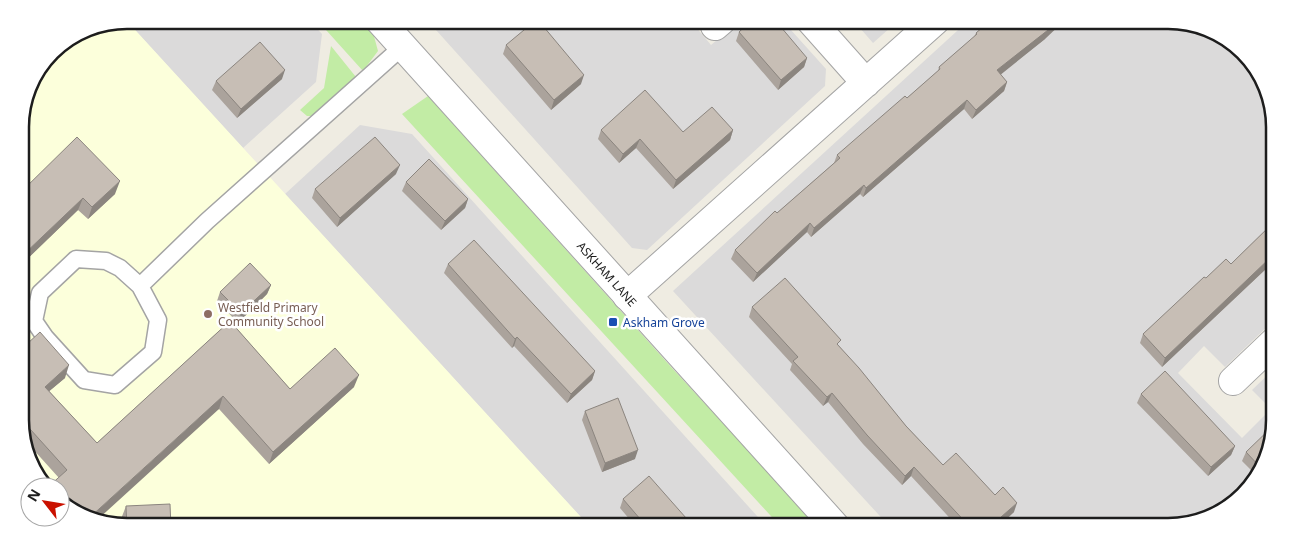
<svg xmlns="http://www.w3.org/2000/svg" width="1295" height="547" font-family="'Noto Sans',sans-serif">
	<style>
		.residential { fill: #dbdada }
		.education { fill: #fcffdb }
		.grass { fill: #c2eca5 }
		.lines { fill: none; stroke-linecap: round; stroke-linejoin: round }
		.service-casing { stroke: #a4a4a4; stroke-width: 19 }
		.minor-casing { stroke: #a4a4a4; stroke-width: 30 }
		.tertiary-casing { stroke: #a4a4a4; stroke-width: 30 }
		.service { stroke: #fff; stroke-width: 16 }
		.minor { stroke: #fff; stroke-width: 28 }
		.tertiary { stroke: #fff; stroke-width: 28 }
		.wall { fill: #aba39c }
		.shaded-wall { fill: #8b857f }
		.building { fill: #c7beb5; stroke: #8b857f }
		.education-dot { fill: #8d6e63; stroke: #fff; stroke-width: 2 }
		.transit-dot { fill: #1a4fb4; stroke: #fff; stroke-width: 2 }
		.labels { text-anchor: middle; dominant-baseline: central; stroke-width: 5; stroke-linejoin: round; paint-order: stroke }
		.street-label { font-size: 12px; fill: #1d1d1d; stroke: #fff }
		.education-label { font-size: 12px; fill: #785e54; stroke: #fff; text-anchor: start }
		.transit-label { font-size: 12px; fill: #164399; stroke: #fff; text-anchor: start }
		.rim { fill: none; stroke: #1d1d1d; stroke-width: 2.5 }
	</style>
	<rect width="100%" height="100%" fill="#efece2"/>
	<path class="residential" d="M 126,20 L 309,20 L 322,34 L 316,82 L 243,148 Z
		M 427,20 L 690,20 L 711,45 L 741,20 L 782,20 L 826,69 L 825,86 L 647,250 L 632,248 Z
		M 853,20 L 899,20 L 873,43 Z
		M 969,20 L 1168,20 L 1209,28 L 1253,62 L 1274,112 L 1275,319 L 1225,367 L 1204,346 L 1178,373 L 1242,438 L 1271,409 L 1252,390 L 1275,368 L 1275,421 L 1267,461 L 1228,509 L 1175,527 L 890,527 L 673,291 Z
		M 360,125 L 412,134 L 767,527 L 590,527 L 285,194 Z"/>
	<path class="education" d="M 126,20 L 590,527 L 127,527 L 86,519 L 60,487 L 44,487 L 42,485 L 21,435 L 20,119 L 31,79 L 56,47 L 86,28 Z"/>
	<path class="grass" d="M 317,20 L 363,20 L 372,29 L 378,51 L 363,71 Z
		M 331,46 L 356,77 L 315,116 L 307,116 L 300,110 L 324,88 Z
		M 428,96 L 672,368 L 819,527 L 781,527 L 402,114 Z"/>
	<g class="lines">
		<defs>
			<path id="service" d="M 76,259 L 106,261 L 120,268 L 140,286 L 158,320 L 153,352 L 115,385 L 84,380 L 45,337 L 34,321 L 40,293 Z
				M 140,286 L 207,221 L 402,47"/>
			<path id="minor" d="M 810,20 L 866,83
				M 715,26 L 722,20
				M 627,296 L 936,20
				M 1233,381 L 1275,341"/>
			<path id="tertiary" d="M 379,20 L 836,527"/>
		</defs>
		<use href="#service" class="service-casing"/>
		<use href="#minor" class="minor-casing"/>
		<use href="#tertiary" class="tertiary-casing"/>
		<use href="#service" class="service"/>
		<use href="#minor" class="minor"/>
		<use href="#tertiary" class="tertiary"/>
	</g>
	<path class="wall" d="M 242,20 L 262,20 L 251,30 Z
		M 739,32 L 807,58 L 804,67 L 778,90 L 736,41 Z
		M 976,33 L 1045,39 L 1000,74 L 1007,82 L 1004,91 L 972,119 L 964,109 L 863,197 L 860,194 L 811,237 L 807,232 L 753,282 L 731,259 L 735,250 L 834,163 L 837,155 L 907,98 L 938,71 L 939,67 L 974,37 Z
		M 506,45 L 581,84 L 551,110 L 503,54 Z
		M 282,79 L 237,118 L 212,90 L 216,81 Z
		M 601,130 L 683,132 L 733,130 L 730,140 L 673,189 L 636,148 L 619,163 L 598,139 Z
		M 396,174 L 337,227 L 312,198 L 315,189 Z
		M 406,182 L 468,199 L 465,208 L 441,230 L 402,191 Z
		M 20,193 L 115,194 L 88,219 L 78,210 L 21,265 Z
		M 1274,222 L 1275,273 L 1268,267 L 1162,367 L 1140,343 L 1143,334 L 1206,278 L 1231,264 Z
		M 448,264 L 595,371 L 592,380 L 567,403 L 514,346 L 512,348 L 444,273 Z
		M 271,285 L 267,294 L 238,323 L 217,301 L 220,292 Z
		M 752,307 L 839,346 L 906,426 L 943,465 L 995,495 L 1014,512 L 1004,521 L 1009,527 L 958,527 L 911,476 L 902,485 L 863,444 L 828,402 L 823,406 L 790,370 L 792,364 L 749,317 Z
		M 230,321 L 290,389 L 354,387 L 269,464 L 219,409 L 59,478 L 23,438 L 21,435 L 21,336 L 27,344 L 65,378 L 49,391 L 97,443 Z
		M 1141,394 L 1235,446 L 1231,455 L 1208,476 L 1137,403 Z
		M 585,411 L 635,459 L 602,472 L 582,420 Z
		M 1246,452 L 1267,461 L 1256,475 L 1242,461 Z
		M 623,499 L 694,527 L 636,527 L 620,508 Z
		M 126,506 L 127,527 L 121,526 L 121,519 Z"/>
	<path class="shaded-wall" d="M 255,20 L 262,20 L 251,30 L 254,21 Z
		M 1059,20 L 1065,20 L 1045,39 L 994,80 L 997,70 Z
		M 807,58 L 804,67 L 778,90 L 781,80 Z
		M 285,70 L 282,79 L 237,118 L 241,109 Z
		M 584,75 L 581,84 L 551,110 L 554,100 Z
		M 1007,82 L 1004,91 L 972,119 L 976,110 Z
		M 967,100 L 964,109 L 863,197 L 866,188 Z
		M 733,130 L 730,140 L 673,189 L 676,180 Z
		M 640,139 L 636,148 L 619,163 L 623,154 Z
		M 400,165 L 396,174 L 337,227 L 340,218 Z
		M 120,181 L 115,194 L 88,219 L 92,207 Z
		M 864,185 L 860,194 L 811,237 L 814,228 Z
		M 83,198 L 78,210 L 21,265 L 21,257 Z
		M 468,199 L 465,208 L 441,230 L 445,221 Z
		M 810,223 L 807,232 L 753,282 L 757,273 Z
		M 1271,257 L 1268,267 L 1162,367 L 1165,358 Z
		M 271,285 L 267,294 L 238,323 L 241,313 Z
		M 517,337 L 514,346 L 512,348 L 515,339 Z
		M 69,365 L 65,378 L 40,399 L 45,387 Z
		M 595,371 L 592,380 L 567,403 L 571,394 Z
		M 359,375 L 354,387 L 269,464 L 273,452 Z
		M 832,393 L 828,402 L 823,406 L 827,397 Z
		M 223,396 L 219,409 L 96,521 L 88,519 Z
		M 1235,446 L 1231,455 L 1208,476 L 1211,467 Z
		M 638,450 L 635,459 L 602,472 L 605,463 Z
		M 914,467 L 911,476 L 902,485 L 905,476 Z
		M 1017,503 L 1014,512 L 998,527 L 1001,517 Z"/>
	<path class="building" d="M 536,20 L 538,20 L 584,75 L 554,100 L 506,45 Z
		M 752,20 L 775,20 L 807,58 L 781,80 L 739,32 Z
		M 991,20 L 1059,20 L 1048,30 L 997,70 L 1007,82 L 976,110 L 967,100 L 866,188 L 864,185 L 814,228 L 810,223 L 757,273 L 735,250 L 775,211 L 777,213 L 840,158 L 837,155 L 905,96 L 907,98 L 940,69 L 939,67 L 977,34 L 976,33 Z
		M 260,42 L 285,70 L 241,109 L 216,81 Z
		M 645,90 L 683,132 L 712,107 L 733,130 L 676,180 L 640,139 L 623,154 L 601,130 Z
		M 77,137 L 120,181 L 92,207 L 83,198 L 21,257 L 20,193 Z
		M 375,137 L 400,165 L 340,218 L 315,189 Z
		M 429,159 L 468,199 L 445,221 L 406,182 Z
		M 1274,222 L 1274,261 L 1271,257 L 1165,358 L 1143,334 L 1204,277 L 1206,278 L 1226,259 L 1231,264 Z
		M 474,240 L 595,371 L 571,394 L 517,337 L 515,339 L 448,264 Z
		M 250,263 L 271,285 L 241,313 L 220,292 Z
		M 785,278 L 841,340 L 837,344 L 859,368 L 906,426 L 943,465 L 956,453 L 995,495 L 1003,487 L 1017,503 L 1001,517 L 1009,527 L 970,527 L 914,467 L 905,476 L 867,435 L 832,393 L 827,397 L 793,361 L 798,357 L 752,307 Z
		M 230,321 L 290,389 L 335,348 L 359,375 L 273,452 L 223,396 L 88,519 L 86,519 L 60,499 L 60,487 L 48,487 L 67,470 L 21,419 L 21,336 L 27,344 L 40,332 L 69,365 L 45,387 L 97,443 Z
		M 1165,371 L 1235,446 L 1211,467 L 1141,394 Z
		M 618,398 L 638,450 L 605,463 L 585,411 Z
		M 1274,425 L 1267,461 L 1261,468 L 1246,452 Z
		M 649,476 L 694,527 L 647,527 L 623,499 Z
		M 170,504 L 171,527 L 127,527 L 126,506 Z"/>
	<circle class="education-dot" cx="208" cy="314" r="5"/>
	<rect class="transit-dot" x="608" y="317" width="10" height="10" rx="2.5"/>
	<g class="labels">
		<g class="street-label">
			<text transform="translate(607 274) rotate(48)">ASKHAM LANE</text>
		</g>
		<g class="education-label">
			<text x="218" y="307">Westfield Primary<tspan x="218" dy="14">Community School</tspan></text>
		</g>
		<g class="transit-label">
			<text x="623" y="322">Askham Grove</text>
		</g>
	</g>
	<path d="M0 0H1295V547H0ZM127 29H1168A98 98 0 0 1 1266 127V420A98 98 0 0 1 1168 518H127A98 98 0 0 1 29 420V127A98 98 0 0 1 127 29Z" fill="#fff" fill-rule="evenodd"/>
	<path class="rim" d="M127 29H1168A98 98 0 0 1 1266 127V420A98 98 0 0 1 1168 518H127A98 98 0 0 1 29 420V127A98 98 0 0 1 127 29Z"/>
	<g transform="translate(45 502) rotate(301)"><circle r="24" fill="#ffffff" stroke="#a5a5a5"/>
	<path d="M0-4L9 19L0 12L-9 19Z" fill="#ca1100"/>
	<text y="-8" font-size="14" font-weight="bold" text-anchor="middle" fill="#1d1d1d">N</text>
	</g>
</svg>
